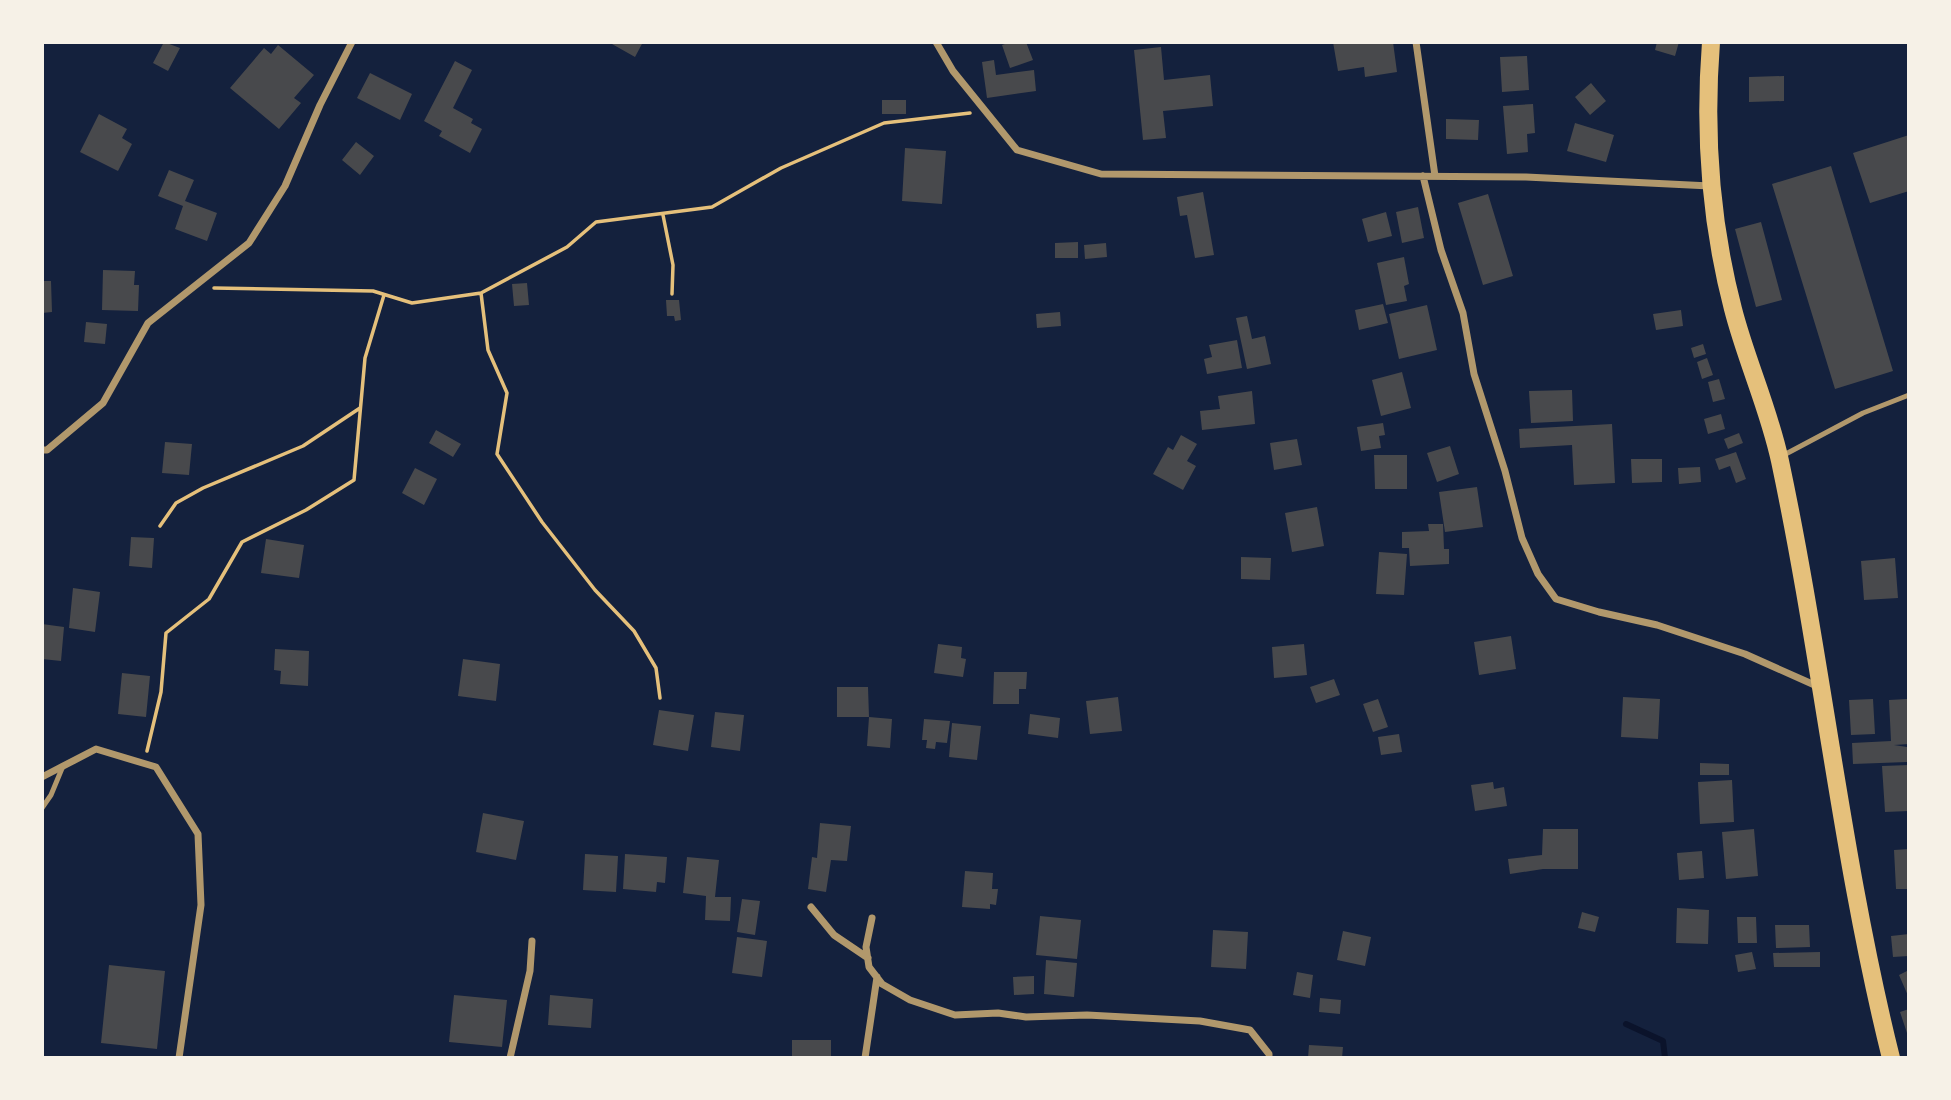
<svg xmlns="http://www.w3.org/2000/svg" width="1951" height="1100" font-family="'Roboto Condensed',sans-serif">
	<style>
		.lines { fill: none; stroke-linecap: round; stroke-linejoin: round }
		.stream { stroke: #0b132b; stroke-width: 6 }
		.building { fill: #48494c }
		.path { stroke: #e5c07b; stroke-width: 3.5 }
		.service { stroke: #b1986c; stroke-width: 5 }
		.minor { stroke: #b1986c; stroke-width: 7 }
		.primary { stroke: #e5c07b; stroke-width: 18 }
	</style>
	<rect width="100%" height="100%" fill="#14213d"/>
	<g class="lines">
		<path class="stream" d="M 1626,1024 L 1663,1041 L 1665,1058"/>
	</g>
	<path class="building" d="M 164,42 L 180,48 L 168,71 L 153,63 Z
		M 613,42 L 643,42 L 635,57 L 612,44 Z
		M 1011,42 L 1026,42 L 1033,60 L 1010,68 L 1002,45 Z
		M 1333,42 L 1393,42 L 1397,72 L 1365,77 L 1364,67 L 1338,71 Z
		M 1657,42 L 1679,42 L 1675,56 L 1655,50 Z
		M 278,45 L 314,75 L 294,98 L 301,103 L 279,129 L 230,88 L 264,48 L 271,54 Z
		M 1161,47 L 1164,80 L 1210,75 L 1213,106 L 1163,111 L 1166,138 L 1143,140 L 1134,50 Z
		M 1527,56 L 1529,90 L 1502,92 L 1500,57 Z
		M 994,60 L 996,75 L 1034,70 L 1036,91 L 987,98 L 982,62 Z
		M 455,61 L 472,70 L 453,108 L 473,119 L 471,123 L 482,129 L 470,153 L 439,136 L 442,131 L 424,121 Z
		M 370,73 L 412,94 L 400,120 L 357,98 Z
		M 1784,76 L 1784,101 L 1749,102 L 1749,77 Z
		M 1591,83 L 1606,101 L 1590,115 L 1575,97 Z
		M 882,100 L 906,100 L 906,114 L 882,114 Z
		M 1533,104 L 1535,133 L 1527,134 L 1528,152 L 1507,154 L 1503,106 Z
		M 99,114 L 127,129 L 122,138 L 132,144 L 118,171 L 80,152 Z
		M 1446,119 L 1479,120 L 1478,140 L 1446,139 Z
		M 1575,123 L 1614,135 L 1606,162 L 1567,151 Z
		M 1909,135 L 1909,191 L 1870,203 L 1853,153 Z
		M 356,142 L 374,156 L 360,175 L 342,160 Z
		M 905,148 L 946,151 L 942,204 L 902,201 Z
		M 1831,166 L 1893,371 L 1835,389 L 1772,184 Z
		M 169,170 L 194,180 L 185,201 L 217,213 L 207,241 L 175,229 L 183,206 L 158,196 Z
		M 1203,192 L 1214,255 L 1195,258 L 1187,215 L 1180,216 L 1177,197 Z
		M 1488,194 L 1513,276 L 1483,285 L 1458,203 Z
		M 1418,207 L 1424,238 L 1402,243 L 1396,212 Z
		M 1386,212 L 1392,236 L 1368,242 L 1362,219 Z
		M 1761,222 L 1782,300 L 1756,307 L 1735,229 Z
		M 1078,242 L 1078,258 L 1055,258 L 1055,243 Z
		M 1106,243 L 1107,257 L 1085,259 L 1084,245 Z
		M 1404,257 L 1409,284 L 1404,286 L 1407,301 L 1386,305 L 1377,263 Z
		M 103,270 L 135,271 L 134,285 L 139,285 L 138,311 L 102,310 Z
		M 42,281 L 51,281 L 52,312 L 42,313 Z
		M 527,283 L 529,305 L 514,306 L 512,284 Z
		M 666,300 L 679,300 L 681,320 L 675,321 L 674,316 L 667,316 Z
		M 1383,304 L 1388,323 L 1359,330 L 1355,310 Z
		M 1427,305 L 1437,350 L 1399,359 L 1389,314 Z
		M 1681,310 L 1683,326 L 1656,330 L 1653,314 Z
		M 1060,312 L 1061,326 L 1037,328 L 1036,314 Z
		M 1247,316 L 1252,339 L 1265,336 L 1271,364 L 1247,369 L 1236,318 Z
		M 86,322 L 107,324 L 105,344 L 84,342 Z
		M 1237,340 L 1242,368 L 1207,374 L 1204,359 L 1212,357 L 1209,345 Z
		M 1703,344 L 1706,354 L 1694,358 L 1691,348 Z
		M 1707,358 L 1713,375 L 1702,379 L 1697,362 Z
		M 1402,372 L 1411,408 L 1381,416 L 1372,380 Z
		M 1719,379 L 1725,399 L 1713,402 L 1708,382 Z
		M 1572,390 L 1573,421 L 1531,423 L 1529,391 Z
		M 1252,391 L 1255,424 L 1202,430 L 1200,411 L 1220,409 L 1218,396 Z
		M 1721,414 L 1725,429 L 1708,434 L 1704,419 Z
		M 1383,423 L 1385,435 L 1379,436 L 1381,448 L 1361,451 L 1357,427 Z
		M 1612,424 L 1615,483 L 1574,485 L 1572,445 L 1520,448 L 1519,429 Z
		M 436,430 L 461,444 L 453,457 L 429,443 Z
		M 1739,433 L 1743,443 L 1728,449 L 1724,439 Z
		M 1181,435 L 1197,444 L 1187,461 L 1196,466 L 1183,490 L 1153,474 L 1168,447 L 1173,450 Z
		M 1297,439 L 1302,465 L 1274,470 L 1270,443 Z
		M 165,442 L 192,444 L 189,475 L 162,473 Z
		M 1450,446 L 1459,474 L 1437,482 L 1427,453 Z
		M 1736,452 L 1746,479 L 1736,483 L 1730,466 L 1719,470 L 1715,459 Z
		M 1374,455 L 1407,455 L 1407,489 L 1375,489 Z
		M 1631,459 L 1662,459 L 1662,482 L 1632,483 Z
		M 1700,467 L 1701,482 L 1679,484 L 1678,468 Z
		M 415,468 L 437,479 L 424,505 L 402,493 Z
		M 1477,487 L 1483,527 L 1445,532 L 1439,492 Z
		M 1317,507 L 1324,546 L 1292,552 L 1285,513 Z
		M 1428,524 L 1443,524 L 1444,549 L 1449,549 L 1449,564 L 1410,566 L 1409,548 L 1402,548 L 1402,532 L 1429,531 Z
		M 131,537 L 154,538 L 152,568 L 129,566 Z
		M 266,539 L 304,545 L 299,578 L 261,573 Z
		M 1379,552 L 1407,554 L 1404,595 L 1376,594 Z
		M 1241,557 L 1271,558 L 1270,580 L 1241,579 Z
		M 1895,558 L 1898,598 L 1864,600 L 1861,561 Z
		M 73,588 L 100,592 L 95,632 L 69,628 Z
		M 42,624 L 64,627 L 61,661 L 42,659 Z
		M 1511,636 L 1516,669 L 1479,675 L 1474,642 Z
		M 938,644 L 962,647 L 961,658 L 966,659 L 963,677 L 934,673 Z
		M 1304,644 L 1307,675 L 1274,678 L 1272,647 Z
		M 275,649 L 309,651 L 308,686 L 280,684 L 281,671 L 274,670 Z
		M 463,659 L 500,664 L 496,701 L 458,696 Z
		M 994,672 L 1027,672 L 1026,689 L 1019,689 L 1019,704 L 993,704 Z
		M 122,673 L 150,676 L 146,717 L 118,714 Z
		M 1334,679 L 1340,695 L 1316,703 L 1310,687 Z
		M 837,687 L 868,687 L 869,717 L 837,717 Z
		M 1118,697 L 1122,731 L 1090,734 L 1086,701 Z
		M 1623,697 L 1660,699 L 1658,739 L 1621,737 Z
		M 1378,699 L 1388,727 L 1373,732 L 1363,704 Z
		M 1873,699 L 1875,734 L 1851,735 L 1849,700 Z
		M 1907,699 L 1909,744 L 1894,745 L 1907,747 L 1907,762 L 1853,764 L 1852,743 L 1891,741 L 1889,700 Z
		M 659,710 L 694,715 L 688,751 L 653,745 Z
		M 715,712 L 744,715 L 740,751 L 711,747 Z
		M 1030,714 L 1060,718 L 1058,738 L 1028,734 Z
		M 869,717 L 892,719 L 890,748 L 867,746 Z
		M 924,719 L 950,721 L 947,743 L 936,742 L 935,749 L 926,748 L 927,740 L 922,740 Z
		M 952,723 L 981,726 L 977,760 L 949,757 Z
		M 1399,734 L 1402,752 L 1381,755 L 1378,737 Z
		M 1700,763 L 1729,764 L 1729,775 L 1700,775 Z
		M 1909,765 L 1909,811 L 1885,812 L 1882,766 Z
		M 1732,780 L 1734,822 L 1700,824 L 1698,782 Z
		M 1493,782 L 1494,789 L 1504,787 L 1507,806 L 1475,811 L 1471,785 Z
		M 483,813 L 524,821 L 516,860 L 476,852 Z
		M 820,823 L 851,826 L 847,861 L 831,860 L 826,892 L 808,889 L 812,857 L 817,858 Z
		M 1543,829 L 1578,829 L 1578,869 L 1543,869 L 1510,874 L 1508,859 L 1542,855 Z
		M 1754,829 L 1758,876 L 1726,879 L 1722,832 Z
		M 1909,849 L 1909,889 L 1896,889 L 1894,850 Z
		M 1702,851 L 1704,878 L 1679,880 L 1677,853 Z
		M 585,854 L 618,856 L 616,892 L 583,890 Z
		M 625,854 L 667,857 L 665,883 L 657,882 L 656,892 L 623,889 Z
		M 687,857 L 719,860 L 715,897 L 731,897 L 730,921 L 705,920 L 706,896 L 683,893 Z
		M 965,871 L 993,873 L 992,889 L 998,889 L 996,905 L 990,904 L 990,909 L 962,907 Z
		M 742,899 L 760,901 L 755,935 L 737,932 Z
		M 1677,908 L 1709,910 L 1708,944 L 1676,943 Z
		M 1582,912 L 1599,917 L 1595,932 L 1578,928 Z
		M 1040,916 L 1081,920 L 1077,959 L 1036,955 Z
		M 1737,917 L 1756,917 L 1757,943 L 1738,943 Z
		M 1775,925 L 1809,925 L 1810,947 L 1776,948 Z
		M 1213,930 L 1248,932 L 1246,969 L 1211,967 Z
		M 1343,931 L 1371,937 L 1365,966 L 1337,960 Z
		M 1909,934 L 1909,956 L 1893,957 L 1891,936 Z
		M 737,937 L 767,941 L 762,977 L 732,973 Z
		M 1752,952 L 1756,969 L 1738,972 L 1735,955 Z
		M 1820,952 L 1820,967 L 1774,967 L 1773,953 Z
		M 1046,960 L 1077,963 L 1074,997 L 1044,994 Z
		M 109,965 L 165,971 L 157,1049 L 101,1043 Z
		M 1909,970 L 1909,998 L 1899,975 Z
		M 1297,972 L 1313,975 L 1310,998 L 1293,995 Z
		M 1034,976 L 1034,994 L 1014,995 L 1013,977 Z
		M 454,995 L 507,1000 L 502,1047 L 449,1042 Z
		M 550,995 L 593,999 L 591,1028 L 548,1025 Z
		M 1320,998 L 1341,1000 L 1340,1014 L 1319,1012 Z
		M 1909,1009 L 1909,1033 L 1907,1033 L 1900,1012 Z
		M 792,1040 L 831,1040 L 831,1058 L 792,1058 Z
		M 1309,1045 L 1343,1047 L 1342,1058 L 1308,1058 Z"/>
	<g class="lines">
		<path class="path" d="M 663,215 L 673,265 L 672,294
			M 214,288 L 373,291 L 412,303 L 481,293 L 567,247 L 596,222 L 712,207 L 781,168 L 884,123 L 970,113
			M 481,293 L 488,350 L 507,393 L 497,454 L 542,522 L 595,590 L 634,631 L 656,668 L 660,698
			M 160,526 L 176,503 L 203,488 L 303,446 L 360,408
			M 147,751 L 161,692 L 166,633 L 209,599 L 242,542 L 306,510 L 354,480 L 365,358 L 384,295"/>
		<path class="service" d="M 1782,456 L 1863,413 L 1909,395
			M 42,808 L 51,795 L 63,766"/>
		<path class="minor" d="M 936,42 L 953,71 L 1017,150 L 1101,174 L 1526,177 L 1710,186
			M 1416,42 L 1435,176
			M 1423,176 L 1441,250 L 1463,313 L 1474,374 L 1505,471 L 1522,538 L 1538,574 L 1556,599 L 1599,612 L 1657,625 L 1745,654 L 1819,687
			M 42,450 L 47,450 L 103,403 L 148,323 L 249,243 L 285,186 L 320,105 L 352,42
			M 42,777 L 96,749 L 156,767 L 198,834 L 201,905 L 179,1058
			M 811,907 L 834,935 L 868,958
			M 872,918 L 866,947 L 869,967 L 882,984 L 910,1000 L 955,1015 L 998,1013 L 1026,1017 L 1087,1015 L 1200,1021 L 1250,1030 L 1269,1054 L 1269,1058
			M 510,1058 L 530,971 L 532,941
			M 865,1058 L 877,977"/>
		<path class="primary" d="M 1711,42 C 1704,132 1710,221 1733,309 C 1746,360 1769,409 1780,461 C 1822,659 1842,862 1891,1058"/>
	</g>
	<rect width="1951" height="1100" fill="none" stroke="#f6f1e7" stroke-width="88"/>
</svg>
